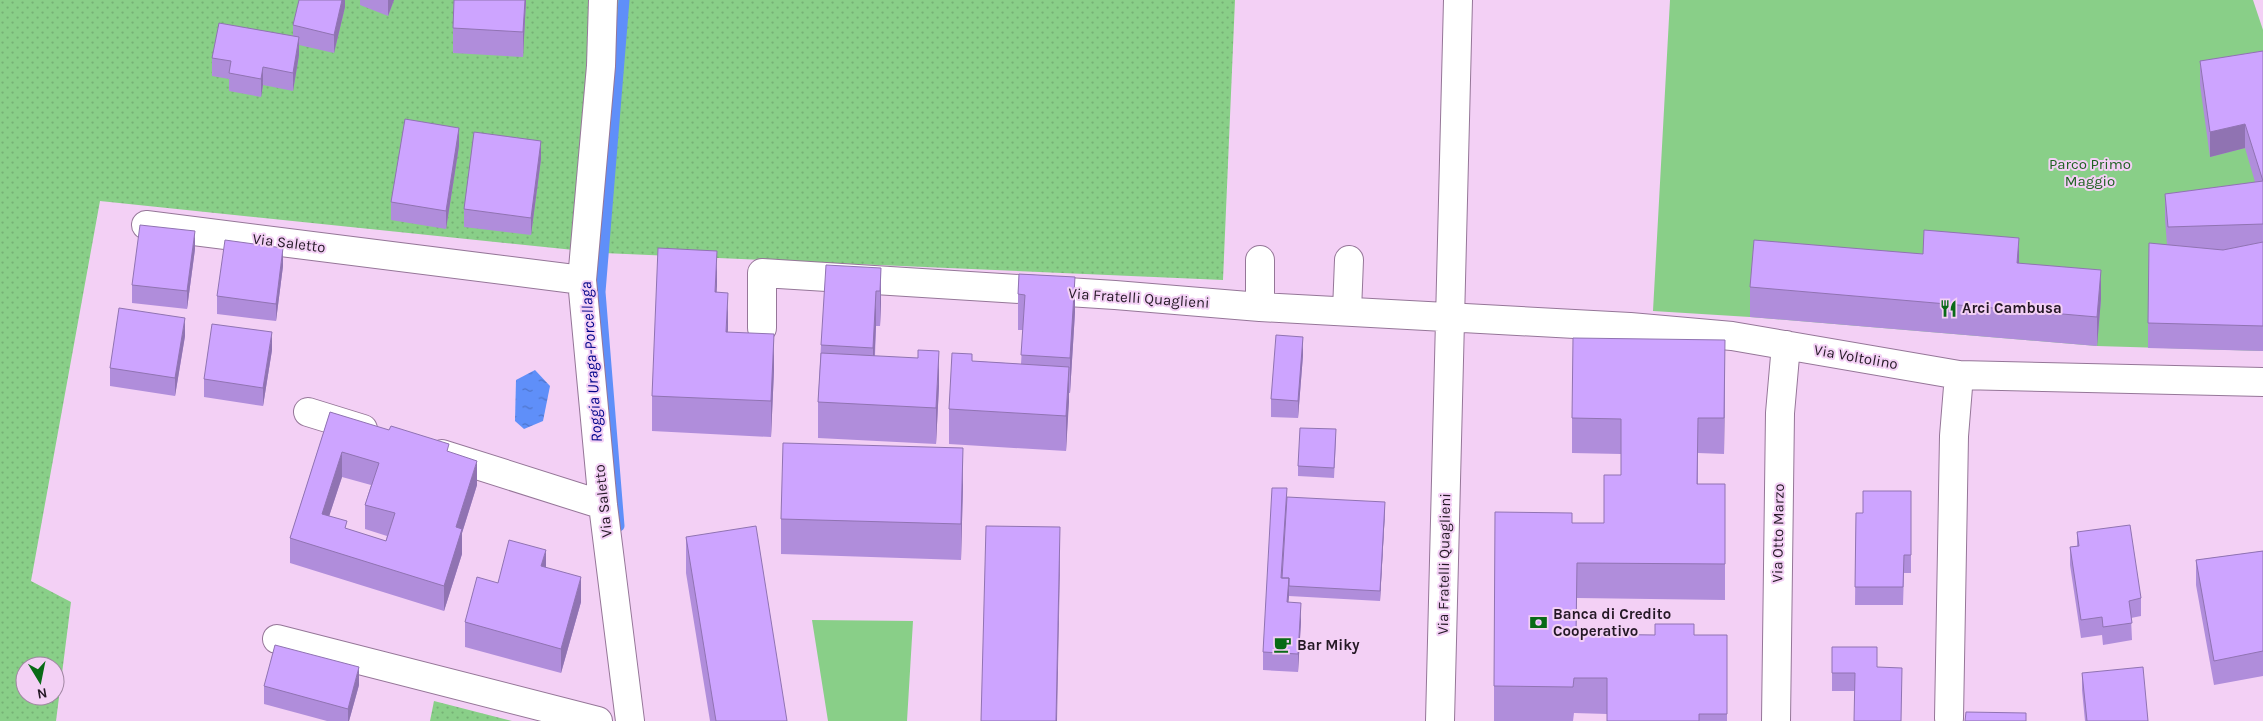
<svg xmlns="http://www.w3.org/2000/svg" width="2263" height="721" font-family="Karla,sans-serif">
	<style>
		.grass { fill: url(#grass-dots); fill-rule: evenodd }
		.green { fill: #89cf88 }
		.water { fill: url(#water-ripples) }
		.lines { fill: none; stroke-linecap: round; stroke-linejoin: round }
		.stream { stroke: #5f8ff9; stroke-width: 11 }
		.minor-casing { stroke: #957698; stroke-width: 30 }
		.minor { stroke: #fff; stroke-width: 28 }
		.wall { fill: #b08ddb; fill-rule: evenodd }
		.shaded-wall { fill: #9073b2 }
		.building { fill: #cda4ff; stroke: #9073b2; fill-rule: evenodd }
		.labels { text-anchor: middle; dominant-baseline: central; stroke-width: 4; stroke-linejoin: round; paint-order: stroke }
		.park-label { font-size: 15px; fill: #1f6222; stroke: #f3d0f5 }
		.street-label { font-size: 15px; fill: #241825; stroke: #f3d0f5 }
		.poi-label { font-size: 15px; font-weight: bold; fill: #241825; stroke: #f3d0f5; text-anchor: start }
		.water-label { font-size: 16px; font-style: italic; fill: #00048a; stroke: #f3d0f5 }
	</style>
	<defs>
		<pattern id="grass-dots" width="8" height="8" patternUnits="userSpaceOnUse" patternTransform="scale(1.25)"><rect width="8" height="8" fill="#89cf88"/><path d="M2 2h.1M6 6h.1" fill="none" stroke="#76b175" stroke-width="1.8" stroke-linecap="round"/></pattern>
		<pattern id="water-ripples" width="26" height="14" patternUnits="userSpaceOnUse" patternTransform="scale(1.25)"><rect width="26" height="14" fill="#5f8ff9"/><path d="M2 4q2-2 4 0t4 0M15 11q2-2 4 0t4 0" fill="none" stroke="#4e74c9"/></pattern>
	</defs>
	<rect width="100%" height="100%" fill="#f3d0f5"/>
	<path class="grass" d="M 0,0 L 1235,0 L 1223,280 L 603,253 L 100,201 L 31,581 L 71,602 L 56,721 L 0,721 ZM 25,666 L 55,666 L 55,696 L 25,696 Z
		M 434,701 L 512,721 L 430,721 Z"/>
	<path class="green" d="M 1670,0 L 2253,0 L 2263,30 L 2263,351 L 2097,346 L 1750,317 L 1653,311 Z
		M 812,620 L 913,621 L 907,721 L 828,721 Z"/>
	<path class="water" d="M 535,370 L 550,386 L 543,421 L 524,429 L 515,421 L 516,380 Z"/>
	<g class="lines">
		<path class="stream" d="M 619,526 L 600,292 L 624,0"/>
		<defs>
			<path id="minor" d="M 603,0 L 601,66 L 582,280 L 603,505 L 630,721
				M 146,225 L 582,280
				M 1260,307 L 1260,260
				M 1347,311 L 1349,260
				M 762,328 L 762,273 L 1115,295 L 1260,307 L 1630,327 L 1732,336 L 1959,375 L 2263,382
				M 308,412 L 363,429
				M 442,454 L 603,505
				M 277,639 L 598,721
				M 1949,718 L 1954,436 L 1959,375
				M 1440,721 L 1458,0
				M 1776,721 L 1780,413 L 1786,345"/>
		</defs>
		<use href="#minor" class="minor-casing"/>
		<use href="#minor" class="minor"/>
	</g>
	<path class="wall" d="M 345,0 L 345,7 L 334,53 L 299,45 L 299,55 L 293,91 L 263,85 L 261,97 L 229,91 L 229,79 L 212,76 L 212,58 L 293,36 L 293,25 Z
		M 360,0 L 394,0 L 388,16 L 360,5 Z
		M 526,0 L 523,57 L 453,53 L 453,28 Z
		M 2263,51 L 2263,351 L 2148,348 L 2148,323 L 2167,245 L 2165,219 L 2165,194 L 2255,182 L 2245,148 L 2210,157 L 2200,85 L 2200,61 Z
		M 459,146 L 446,229 L 391,220 L 391,202 Z
		M 541,159 L 531,235 L 464,227 L 464,209 Z
		M 195,249 L 187,309 L 132,303 L 132,285 Z
		M 2019,263 L 2101,299 L 2097,346 L 1750,317 L 1750,287 Z
		M 283,266 L 276,321 L 217,314 L 217,296 Z
		M 881,268 L 881,303 L 880,326 L 876,326 L 875,356 L 939,386 L 936,444 L 818,438 L 818,402 L 821,345 Z
		M 1019,274 L 1075,312 L 1070,393 L 1069,393 L 1066,451 L 949,444 L 949,409 L 972,361 L 1021,364 L 1023,330 L 1018,330 L 1018,294 Z
		M 717,292 L 727,332 L 774,370 L 771,437 L 652,431 L 652,396 Z
		M 185,336 L 175,396 L 110,386 L 110,368 Z
		M 272,350 L 263,406 L 204,397 L 204,379 Z
		M 1303,355 L 1298,418 L 1271,417 L 1271,399 Z
		M 1725,375 L 1724,454 L 1698,453 L 1698,484 L 1725,484 L 1725,600 L 1577,598 L 1576,634 L 1655,635 L 1727,635 L 1727,721 L 1607,721 L 1607,714 L 1574,713 L 1573,721 L 1494,721 L 1494,686 L 1572,523 L 1604,523 L 1621,475 L 1621,454 L 1572,453 L 1572,418 Z
		M 330,412 L 449,452 L 477,485 L 462,533 L 462,554 L 444,611 L 290,563 L 290,538 ZM 342,477 L 371,485 L 365,505 L 365,529 L 387,536 L 386,541 L 347,529 L 329,516 Z
		M 1336,439 L 1334,478 L 1298,476 L 1298,466 Z
		M 963,484 L 961,560 L 781,554 L 781,519 Z
		M 1911,491 L 1911,573 L 1904,573 L 1903,605 L 1855,605 L 1856,513 L 1863,513 Z
		M 1287,497 L 1385,511 L 1380,601 L 1289,596 L 1288,602 L 1301,621 L 1298,672 L 1263,670 L 1263,652 Z
		M 2077,532 L 2141,598 L 2141,616 L 2131,618 L 2132,640 L 2103,645 L 2102,635 L 2081,638 L 2070,565 L 2070,547 L 2077,546 Z
		M 686,537 L 787,721 L 710,721 L 686,573 Z
		M 2263,551 L 2263,676 L 2214,685 L 2196,585 L 2196,560 Z
		M 546,567 L 581,602 L 561,673 L 465,647 L 465,622 L 498,583 Z
		M 1832,647 L 1877,667 L 1854,691 L 1832,691 Z
		M 2082,673 L 2148,721 L 2085,721 L 2082,690 Z
		M 359,685 L 349,721 L 327,721 L 264,704 L 264,686 Z"/>
	<path class="shaded-wall" d="M 342,0 L 345,0 L 345,7 L 334,53 L 334,35 Z
		M 388,0 L 394,0 L 388,16 Z
		M 525,0 L 526,0 L 523,57 L 523,32 Z
		M 299,37 L 299,55 L 293,91 L 293,73 Z
		M 263,67 L 263,85 L 261,97 L 261,79 Z
		M 2245,124 L 2245,148 L 2210,157 L 2210,132 Z
		M 459,128 L 459,146 L 446,229 L 446,211 Z
		M 541,141 L 541,159 L 531,235 L 531,218 Z
		M 195,231 L 195,249 L 187,309 L 187,291 Z
		M 2019,238 L 2019,268 L 2017,263 Z
		M 283,248 L 283,266 L 276,321 L 276,304 Z
		M 717,251 L 717,286 L 715,328 L 715,292 Z
		M 881,268 L 881,303 L 880,326 L 880,291 Z
		M 2101,270 L 2101,299 L 2097,346 L 2097,317 Z
		M 1075,277 L 1075,312 L 1070,393 L 1070,358 Z
		M 876,291 L 876,326 L 873,384 L 873,348 Z
		M 728,293 L 728,329 L 726,368 L 726,332 Z
		M 185,318 L 185,336 L 175,396 L 175,378 Z
		M 272,332 L 272,350 L 263,406 L 263,388 Z
		M 774,334 L 774,370 L 771,437 L 771,401 Z
		M 1303,337 L 1303,355 L 1298,418 L 1298,401 Z
		M 1725,340 L 1725,375 L 1724,454 L 1724,418 Z
		M 939,351 L 939,386 L 936,444 L 936,408 Z
		M 1069,367 L 1069,402 L 1066,451 L 1066,416 Z
		M 963,448 L 963,484 L 961,560 L 961,524 Z
		M 342,452 L 342,477 L 322,538 L 322,514 Z
		M 477,461 L 477,485 L 462,533 L 462,554 L 444,611 L 444,586 L 456,527 Z
		M 1385,502 L 1385,511 L 1380,601 L 1380,591 Z
		M 1060,527 L 1060,563 L 1057,721 L 1056,721 Z
		M 546,550 L 546,575 L 541,566 Z
		M 581,577 L 581,602 L 561,673 L 561,649 Z
		M 1289,578 L 1289,596 L 1287,620 L 1287,602 Z
		M 1301,603 L 1301,621 L 1298,672 L 1298,654 Z
		M 359,667 L 359,685 L 349,721 L 348,721 L 348,709 Z"/>
	<path class="building" d="M 299,0 L 342,0 L 334,35 L 293,25 Z
		M 454,0 L 525,0 L 523,32 L 453,28 Z
		M 219,23 L 299,37 L 293,73 L 263,67 L 261,79 L 229,73 L 231,61 L 212,58 Z
		M 2263,51 L 2263,224 L 2168,227 L 2165,194 L 2263,181 L 2245,124 L 2210,132 L 2200,61 Z
		M 405,119 L 459,128 L 446,211 L 391,202 Z
		M 474,132 L 541,141 L 531,218 L 464,209 Z
		M 140,225 L 195,231 L 187,291 L 132,285 Z
		M 1924,230 L 2019,238 L 2017,263 L 2101,270 L 2097,317 L 1750,287 L 1754,240 L 1923,254 Z
		M 225,240 L 283,248 L 276,304 L 217,296 Z
		M 2263,242 L 2263,326 L 2148,323 L 2149,243 L 2223,250 Z
		M 658,248 L 717,251 L 715,292 L 728,293 L 726,332 L 774,334 L 771,401 L 652,396 Z
		M 826,265 L 881,268 L 880,291 L 876,291 L 873,348 L 821,345 Z
		M 1019,274 L 1075,277 L 1070,358 L 1021,355 L 1025,295 L 1018,294 Z
		M 119,308 L 185,318 L 175,378 L 110,368 Z
		M 212,324 L 272,332 L 263,388 L 204,379 Z
		M 1276,335 L 1303,337 L 1298,401 L 1271,399 Z
		M 1573,338 L 1725,340 L 1724,418 L 1698,418 L 1697,484 L 1725,484 L 1725,564 L 1577,563 L 1576,634 L 1655,635 L 1655,624 L 1694,624 L 1694,635 L 1727,635 L 1727,714 L 1699,714 L 1699,721 L 1607,721 L 1607,678 L 1574,678 L 1573,687 L 1494,686 L 1495,512 L 1572,513 L 1572,523 L 1604,523 L 1604,475 L 1621,475 L 1621,419 L 1572,418 Z
		M 918,350 L 939,351 L 936,408 L 818,402 L 821,353 L 918,358 Z
		M 952,353 L 972,354 L 972,361 L 1069,367 L 1066,416 L 949,409 Z
		M 330,412 L 389,430 L 391,426 L 449,444 L 447,451 L 477,461 L 456,527 L 462,529 L 444,586 L 290,538 ZM 342,452 L 379,463 L 365,505 L 395,513 L 386,541 L 345,528 L 347,521 L 322,514 Z
		M 1300,428 L 1336,429 L 1334,468 L 1298,466 Z
		M 783,443 L 963,448 L 961,524 L 781,519 Z
		M 1272,488 L 1287,488 L 1281,578 L 1289,578 L 1287,602 L 1301,603 L 1298,654 L 1263,652 Z
		M 1863,491 L 1911,491 L 1911,555 L 1904,555 L 1903,587 L 1855,587 L 1856,513 L 1863,513 Z
		M 1287,497 L 1385,502 L 1380,591 L 1289,586 L 1289,578 L 1282,578 Z
		M 2130,525 L 2141,598 L 2129,601 L 2132,623 L 2103,627 L 2102,617 L 2081,620 L 2070,547 L 2079,546 L 2077,532 Z
		M 756,526 L 787,721 L 716,721 L 686,537 Z
		M 986,526 L 1060,527 L 1056,721 L 981,721 Z
		M 509,540 L 546,550 L 541,566 L 581,577 L 561,649 L 465,622 L 477,577 L 498,583 Z
		M 2263,551 L 2263,651 L 2214,661 L 2196,560 Z
		M 275,645 L 359,667 L 348,709 L 264,686 Z
		M 1832,647 L 1877,647 L 1877,667 L 1902,668 L 1901,721 L 1854,721 L 1855,673 L 1832,673 Z
		M 2143,667 L 2148,721 L 2087,721 L 2082,673 Z
		M 1966,712 L 2026,713 L 2026,721 L 1965,721 Z"/>
	<defs>
		<symbol id="restaurant-bare" viewBox="-9 -9 18 18"><path d="M-5-6h1v4h1v-4h1v4h1v-4h1v5L-1.5 .5V6h-2V.5L-5-1ZM5-6V6H3V1.5H1.5Q1.5-4 5-6Z" fill="#086a16" stroke="#f3d0f5" stroke-width="2.5" paint-order="stroke"/></symbol>
		<symbol id="bank-bare" viewBox="-9 -9 18 18"><path d="M-6-4H6V4H-6ZM0-2.3a2.3 2.3 0 1 0 0 4.6a2.3 2.3 0 1 0 0-4.6Z" fill="#086a16" stroke="#f3d0f5" stroke-width="2.5" paint-order="stroke"/></symbol>
		<symbol id="cafe-bare" viewBox="-9 -9 18 18"><path d="M-5.5-4.5H6V0H3Q3 3.5 0 3.5H-2.5Q-5.5 3.5-5.5 0ZM3-3.2v2h1.7v-2ZM-6 4.5H4V6H-6Z" fill="#086a16" stroke="#f3d0f5" stroke-width="2.5" paint-order="stroke"/></symbol>
	</defs>
	<g fill-rule="evenodd">
		<use href="#restaurant-bare" x="1936" y="296" width="25" height="25"/>
		<use href="#bank-bare" x="1526" y="610" width="25" height="25"/>
		<use href="#cafe-bare" x="1270" y="632" width="25" height="25"/>
	</g>
	<g class="labels">
		<g class="park-label">
			<text x="2090" y="164">Parco Primo<tspan x="2090" dy="17">Maggio</tspan></text>
		</g>
		<g class="street-label">
			<text transform="translate(289 243) rotate(7)">Via Saletto</text>
			<text transform="translate(1139 298) rotate(4)">Via Fratelli Quaglieni</text>
			<text transform="translate(1856 357) rotate(10)">Via Voltolino</text>
			<text transform="translate(603 501) rotate(-96)">Via Saletto</text>
			<text transform="translate(1778 533) rotate(-89)">Via Otto Marzo</text>
			<text transform="translate(1444 564) rotate(-89)">Via Fratelli Quaglieni</text>
		</g>
		<g class="poi-label">
			<text x="1962" y="308">Arci Cambusa</text>
			<text x="1553" y="614">Banca di Credito<tspan x="1553" dy="17">Cooperativo</tspan></text>
			<text x="1297" y="645">Bar Miky</text>
		</g>
		<g class="water-label">
			<text transform="translate(591 362) rotate(-94)">Roggia Uraga-Porcellaga</text>
		</g>
	</g>
	<g transform="translate(40 681) rotate(170)"><circle r="24" fill="#f3d0f5" stroke="#a086a2"/>
	<path d="M0-4L9 19L0 12L-9 19Z" fill="#086a16"/>
	<text y="-8" font-size="14" font-weight="bold" text-anchor="middle" fill="#241825">N</text>
	</g>
</svg>
